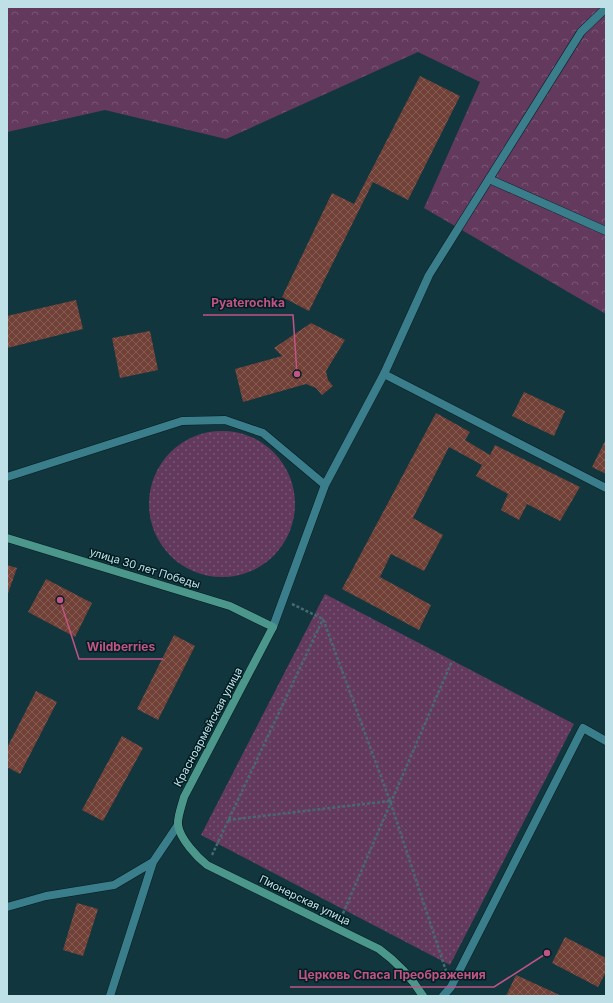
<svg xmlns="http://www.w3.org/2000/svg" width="613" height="1003" font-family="Inter,sans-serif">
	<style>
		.forest { fill: url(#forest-crowns) }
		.park { fill: url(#park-dots) }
		.building { fill: url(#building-cross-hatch) }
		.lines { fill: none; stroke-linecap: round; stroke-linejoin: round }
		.lane-casing { stroke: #071c20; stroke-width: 9 }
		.street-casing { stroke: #071c20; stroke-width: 9 }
		.secondary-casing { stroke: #071c20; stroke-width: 9 }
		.path { stroke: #476a71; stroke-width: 2.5; stroke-dasharray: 3 2; stroke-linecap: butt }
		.lane { stroke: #3a7e8b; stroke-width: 8 }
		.street { stroke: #3a7e8b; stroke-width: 8 }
		.secondary { stroke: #4c978c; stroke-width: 8 }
		.labels { text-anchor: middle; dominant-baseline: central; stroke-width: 3; stroke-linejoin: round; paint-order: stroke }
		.street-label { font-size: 11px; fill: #c0e0e7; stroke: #011d22 }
		.leader { fill: none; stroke: #c15485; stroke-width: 1.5 }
		.callout-dot { fill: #c15485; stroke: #011d22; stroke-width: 1.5 }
		.callout-label { font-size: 12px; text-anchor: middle; font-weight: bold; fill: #c15485; stroke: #011d22; stroke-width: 3; stroke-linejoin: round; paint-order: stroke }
	</style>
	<defs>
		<pattern id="forest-crowns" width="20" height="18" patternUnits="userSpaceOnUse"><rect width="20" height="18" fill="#64395e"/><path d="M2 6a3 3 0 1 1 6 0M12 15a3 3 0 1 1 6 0" fill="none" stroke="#785575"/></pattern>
		<pattern id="park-dots" width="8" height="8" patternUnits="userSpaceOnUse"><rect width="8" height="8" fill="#64395e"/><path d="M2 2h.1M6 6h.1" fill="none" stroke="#785575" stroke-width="1.8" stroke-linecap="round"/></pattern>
		<pattern id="building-cross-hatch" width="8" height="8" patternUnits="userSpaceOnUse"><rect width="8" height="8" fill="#714036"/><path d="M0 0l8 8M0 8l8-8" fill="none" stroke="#835b53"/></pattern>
	</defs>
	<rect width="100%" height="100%" fill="#12363d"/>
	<path class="forest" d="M 7,7 L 606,7 L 606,314 L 424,208 L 480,82 L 418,52 L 226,139 L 105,110 L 7,132 Z"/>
	<path class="park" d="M149 504a73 73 0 1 1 146 0a73 73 0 1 1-146 0Z
		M 325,594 L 574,724 L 450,965 L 201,835 Z"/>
	<path class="building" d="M 420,76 L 460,96 L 408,200 L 373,182 L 309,311 L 282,297 L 332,193 L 354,204 Z
		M 76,300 L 83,329 L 7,348 L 7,316 Z
		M 311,323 L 345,340 L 326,371 L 328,380 L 333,386 L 322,395 L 316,388 L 306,384 L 243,402 L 235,369 L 282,356 L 274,348 Z
		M 150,331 L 158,370 L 120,378 L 112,338 Z
		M 524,392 L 565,411 L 554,436 L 512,416 Z
		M 436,413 L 470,432 L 465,440 L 490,455 L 495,445 L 580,487 L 560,521 L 527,504 L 519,520 L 501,510 L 508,494 L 476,476 L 482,465 L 449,447 L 413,518 L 443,535 L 424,571 L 391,554 L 380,577 L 431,605 L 419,630 L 342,589 Z
		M 606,439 L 606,474 L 592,467 Z
		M 7,565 L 17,568 L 7,596 Z
		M 46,579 L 92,603 L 75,637 L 28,612 Z
		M 174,635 L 195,646 L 158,720 L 137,709 Z
		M 36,691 L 57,702 L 20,774 L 7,767 L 7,748 Z
		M 122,736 L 143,748 L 103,821 L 82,810 Z
		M 77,903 L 98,909 L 83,956 L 63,950 Z
		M 565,937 L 606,958 L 606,972 L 598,987 L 552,963 Z
		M 516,975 L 562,996 L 506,996 Z"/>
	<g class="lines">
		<defs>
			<path id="lane" d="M 489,179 L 606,231
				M 7,477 L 182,421 L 225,420 L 263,433 L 325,485 L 273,627
				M 325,485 L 384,374 L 606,488
				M 443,996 L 451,987 L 583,728 L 606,741"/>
			<path id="street" d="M 384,374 L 429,275 L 581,32 L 606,8
				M 7,907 L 46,896 L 114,885 L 153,862
				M 110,996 L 153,862 L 178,825"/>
			<path id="secondary" d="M 7,538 L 230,606 L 273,627 L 184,797 C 182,805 177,818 178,825 C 180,839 197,857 207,865 L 379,949 C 397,962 411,977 423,996"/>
		</defs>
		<use href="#lane" class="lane-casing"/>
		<use href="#street" class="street-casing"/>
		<use href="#secondary" class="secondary-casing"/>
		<path class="path" d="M 292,604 L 323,619 L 390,801 L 446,971
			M 228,820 L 390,801
			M 212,855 L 323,619
			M 341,918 L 452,661"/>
		<use href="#lane" class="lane"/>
		<use href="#street" class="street"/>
		<use href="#secondary" class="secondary"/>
	</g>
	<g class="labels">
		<g class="street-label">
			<text transform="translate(145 568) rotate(17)">улица 30 лет Победы</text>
			<text transform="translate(208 727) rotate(-62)">Красноармейская улица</text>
			<text transform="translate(305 900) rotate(26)">Пионерская улица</text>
		</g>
	</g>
	<path class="leader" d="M297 374L293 315H203M60 600L79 659H163M547 953L494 987H290"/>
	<g class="callout-dot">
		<circle cx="297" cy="374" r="4"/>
		<circle cx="60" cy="600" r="4"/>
		<circle cx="547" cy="953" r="4"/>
	</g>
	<g class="callout-label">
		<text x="248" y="307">Pyaterochka</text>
		<text x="121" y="651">Wildberries</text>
		<text x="392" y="979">Церковь Спаса Преображения</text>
	</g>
	<rect width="613" height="1003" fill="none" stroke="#c0e0e7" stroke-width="16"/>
</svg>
